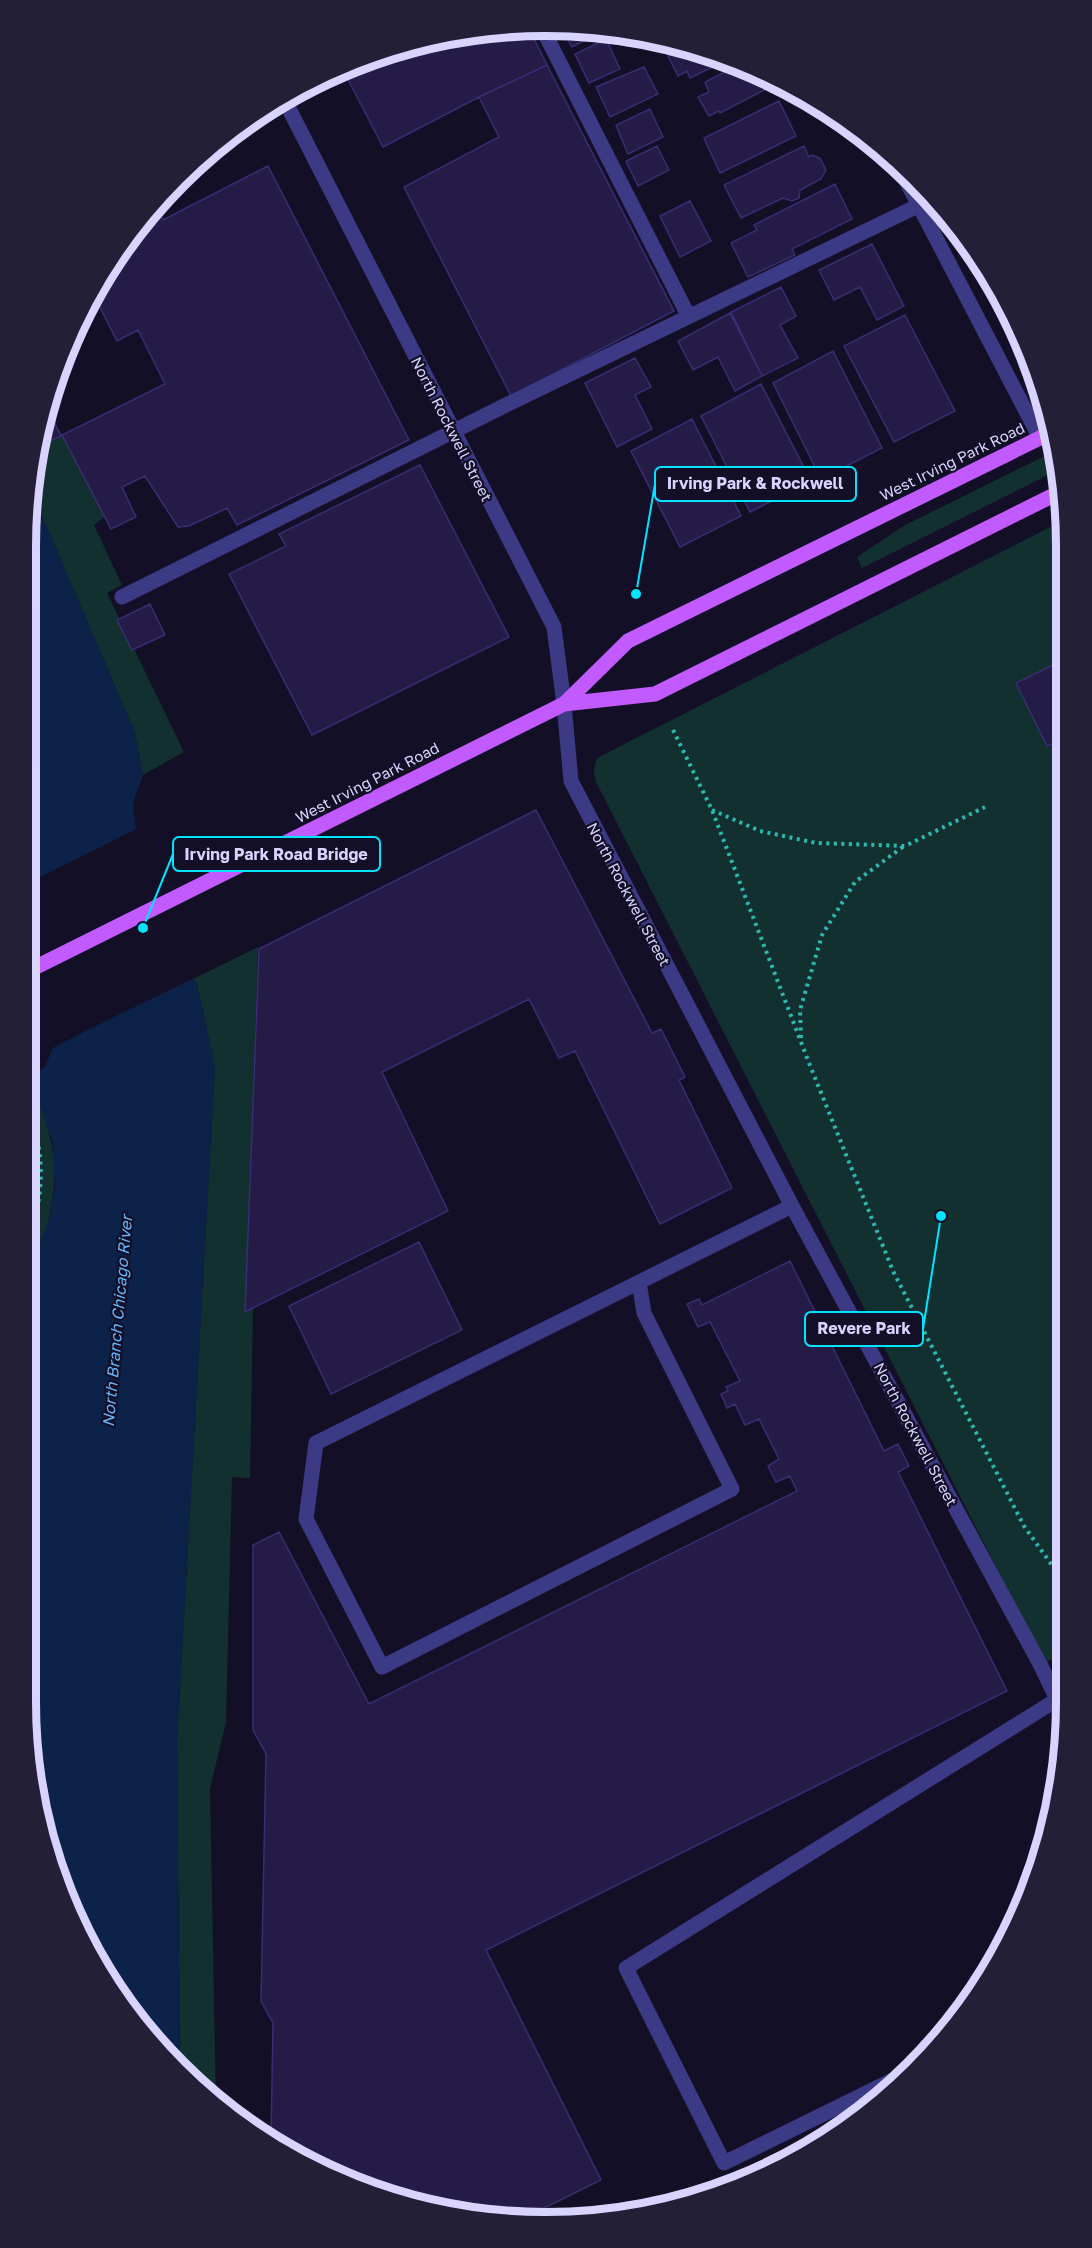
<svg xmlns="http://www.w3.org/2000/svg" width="1092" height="2248" font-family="'Golos Text',sans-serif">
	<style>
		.green { fill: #12302f }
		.water { fill: #0c2248 }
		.pier { fill: #130f26 }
		.building { fill: #241b47; stroke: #3b2d73; stroke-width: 1.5 }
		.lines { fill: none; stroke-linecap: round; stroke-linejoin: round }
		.path { stroke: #2fb8b0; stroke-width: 4; stroke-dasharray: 3 4.5; stroke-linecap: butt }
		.lane { stroke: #3d3a85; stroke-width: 15 }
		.street { stroke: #3d3a85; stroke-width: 15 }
		.primary { stroke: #c25bff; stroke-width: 15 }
		.labels { text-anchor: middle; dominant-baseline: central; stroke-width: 4.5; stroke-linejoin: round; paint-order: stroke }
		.street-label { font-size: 15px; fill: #d9d4ff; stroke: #130f26 }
		.water-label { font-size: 16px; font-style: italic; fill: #62b6ff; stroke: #130f26 }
		.rim { fill: none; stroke: #d9d4ff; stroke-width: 8 }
		.leader { fill: none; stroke: #00e5ff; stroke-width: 2 }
		.callout-dot { fill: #00e5ff; stroke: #130f26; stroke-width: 2 }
		.callout { fill: #130f26; stroke: #00e5ff; stroke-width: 2 }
		.callout-label { font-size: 16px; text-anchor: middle; font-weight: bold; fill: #d9d4ff }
	</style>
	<rect width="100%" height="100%" fill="#130f26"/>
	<path class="green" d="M 62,435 L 105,517 L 94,525 L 122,585 L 107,593 L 184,752 L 143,775 L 135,733 L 31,490 L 38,437 L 42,445 Z
		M 1055,451 L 1060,469 L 862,568 L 857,557 L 905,525 Z
		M 1062,521 L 1066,1652 L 1045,1663 L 595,780 L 594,769 L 597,758 Z
		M 258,947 L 245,1311 L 253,1308 L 250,1478 L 232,1477 L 226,1722 L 210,1789 L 216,2103 L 203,2093 L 180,2069 L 177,1741 L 215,1066 L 197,985 L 193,979 Z
		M 26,1070 C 48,1121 62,1158 50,1214 C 46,1232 36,1249 32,1267 C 28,1279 27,1292 26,1304 Z"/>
	<path class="water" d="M 31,490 L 135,733 L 143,775 L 135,797 L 133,809 L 136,829 L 114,840 L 185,982 L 193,979 L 197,985 L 215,1066 L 177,1741 L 180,2069 L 133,2019 L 53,1870 L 26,1702 L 26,1304 L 32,1267 L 50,1216 L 55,1186 L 52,1140 L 32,1083 L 34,1073 L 44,1068 L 53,1048 L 82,1033 L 26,920 L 26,546 Z"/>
	<path class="pier" d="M 139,828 L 138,832 L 118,841 L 186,979 L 192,976 L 196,977 L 49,1049 L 52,1045 L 78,1032 L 26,926 L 26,884 Z"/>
	<path class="building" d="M 528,27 L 547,65 L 479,97 L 383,147 L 342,68 L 445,35 Z
		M 561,27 L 602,31 L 572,47 Z
		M 606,39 L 620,69 L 589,83 L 575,54 Z
		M 660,39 L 672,43 L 664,47 Z
		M 680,45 L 727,60 L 690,78 L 687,71 L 678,76 L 668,56 L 677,52 L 675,48 Z
		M 740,64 L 776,84 L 720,113 L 719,111 L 709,116 L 698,97 L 709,92 L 705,82 Z
		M 547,65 L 674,311 L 511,396 L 404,187 L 499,137 L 479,97 Z
		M 644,67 L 658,94 L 610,117 L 596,87 Z
		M 779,101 L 796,136 L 720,173 L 704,138 Z
		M 650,109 L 663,137 L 628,154 L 616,125 Z
		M 657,146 L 669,170 L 638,186 L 626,161 Z
		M 804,146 L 809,157 L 812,155 L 820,158 L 826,170 L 821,179 L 800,190 L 799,198 L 792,201 L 783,198 L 741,218 L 724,185 Z
		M 268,166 L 409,440 L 237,525 L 227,508 L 189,526 L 178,527 L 145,476 L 122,487 L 136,517 L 111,529 L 62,435 L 165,384 L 138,330 L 117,341 L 93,294 L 113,257 L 156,205 L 163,220 Z
		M 835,184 L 852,219 L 792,249 L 795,255 L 748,277 L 731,243 L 757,230 L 754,225 Z
		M 690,201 L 711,241 L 680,257 L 660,216 Z
		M 872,244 L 904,306 L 877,320 L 860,287 L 834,300 L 819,270 Z
		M 781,287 L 796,316 L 780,325 L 798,358 L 762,376 L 731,312 Z
		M 730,313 L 762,376 L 735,391 L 718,357 L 693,370 L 678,341 Z
		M 905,315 L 955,411 L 894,442 L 844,346 Z
		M 833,351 L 882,448 L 821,479 L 773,383 Z
		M 635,358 L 651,387 L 635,395 L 652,429 L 617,447 L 585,383 Z
		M 761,384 L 811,481 L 750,512 L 701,416 Z
		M 47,408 L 61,436 L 42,445 L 38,437 Z
		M 692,419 L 741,516 L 680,547 L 631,451 Z
		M 420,465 L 509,637 L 312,735 L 229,574 L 286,546 L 279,534 Z
		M 150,604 L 165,635 L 132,650 L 117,620 Z
		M 1063,660 L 1063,739 L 1047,746 L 1016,683 Z
		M 536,810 L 652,1033 L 661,1029 L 685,1077 L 679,1080 L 732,1188 L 660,1224 L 575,1051 L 559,1058 L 529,999 L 382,1072 L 448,1211 L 245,1312 L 259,949 Z
		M 419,1242 L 462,1330 L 331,1394 L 289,1306 Z
		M 790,1261 L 884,1451 L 898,1444 L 909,1466 L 898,1472 L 1007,1691 L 486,1950 L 601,2180 L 530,2215 L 444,2212 L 285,2153 L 271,2142 L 273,2023 L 261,2001 L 266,1754 L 253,1730 L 253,1545 L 279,1532 L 369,1704 L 797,1491 L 790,1476 L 776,1482 L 768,1466 L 779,1459 L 759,1419 L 745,1425 L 735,1404 L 727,1408 L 721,1394 L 728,1391 L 726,1387 L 740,1381 L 710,1322 L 698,1327 L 687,1304 L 699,1299 L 702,1305 Z"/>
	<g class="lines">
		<path class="path" d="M 673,730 L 712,810 L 809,1063 L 893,1271 L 1024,1526 L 1066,1585
			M 712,810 L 760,831 L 816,843 L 905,846 L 985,807
			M 801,1038 L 800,1010 L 822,935 L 855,882 L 904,846
			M 26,1253 C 42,1201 49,1157 26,1106"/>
		<path class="lane" d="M 541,26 L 688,315
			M 122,597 L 506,405 L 930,200
			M 639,1282 L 644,1313 L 732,1489 L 382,1667 L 306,1519 L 316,1443 L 792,1206
			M 1041,1666 L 1065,1716
			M 909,2072 L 724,2163 L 626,1968 L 1066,1694"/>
		<path class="street" d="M 284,99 L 554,627 L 564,704 L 571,781 L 792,1206 L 1041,1666
			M 901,171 L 1040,438"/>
		<path class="primary" d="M 564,704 L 655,694 L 1062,491
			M 26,972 L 564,704 L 628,641 L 1050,433"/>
	</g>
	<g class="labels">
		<g class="street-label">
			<text transform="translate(452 429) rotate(63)">North Rockwell Street</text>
			<text transform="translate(952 461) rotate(-26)">West Irving Park Road</text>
			<text transform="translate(367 782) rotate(-27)">West Irving Park Road</text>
			<text transform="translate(629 894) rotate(62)">North Rockwell Street</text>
			<text transform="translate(916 1434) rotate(62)">North Rockwell Street</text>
		</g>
		<g class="water-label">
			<text transform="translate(117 1321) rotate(-85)">North Branch Chicago River</text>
		</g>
	</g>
	<path d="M0 0H1092V2248H0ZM546 36H546A510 510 0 0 1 1056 546V1702A510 510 0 0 1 546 2212H546A510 510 0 0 1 36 1702V546A510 510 0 0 1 546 36Z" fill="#231f37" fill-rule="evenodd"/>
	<path class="rim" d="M546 36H546A510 510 0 0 1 1056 546V1702A510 510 0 0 1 546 2212H546A510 510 0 0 1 36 1702V546A510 510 0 0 1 546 36Z"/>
	<path class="leader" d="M636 594L655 484M143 928L173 854M941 1216L923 1329"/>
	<g class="callout-dot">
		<circle cx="636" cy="594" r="6"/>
		<circle cx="143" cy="928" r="6"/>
		<circle cx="941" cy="1216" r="6"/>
	</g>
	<g class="callout">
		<rect x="655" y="467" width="201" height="34" rx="6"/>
		<rect x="173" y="837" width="207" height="34" rx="6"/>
		<rect x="805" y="1312" width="118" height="34" rx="6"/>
	</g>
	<g class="callout-label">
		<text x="755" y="489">Irving Park &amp; Rockwell</text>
		<text x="276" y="860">Irving Park Road Bridge</text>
		<text x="864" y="1334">Revere Park</text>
	</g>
</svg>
